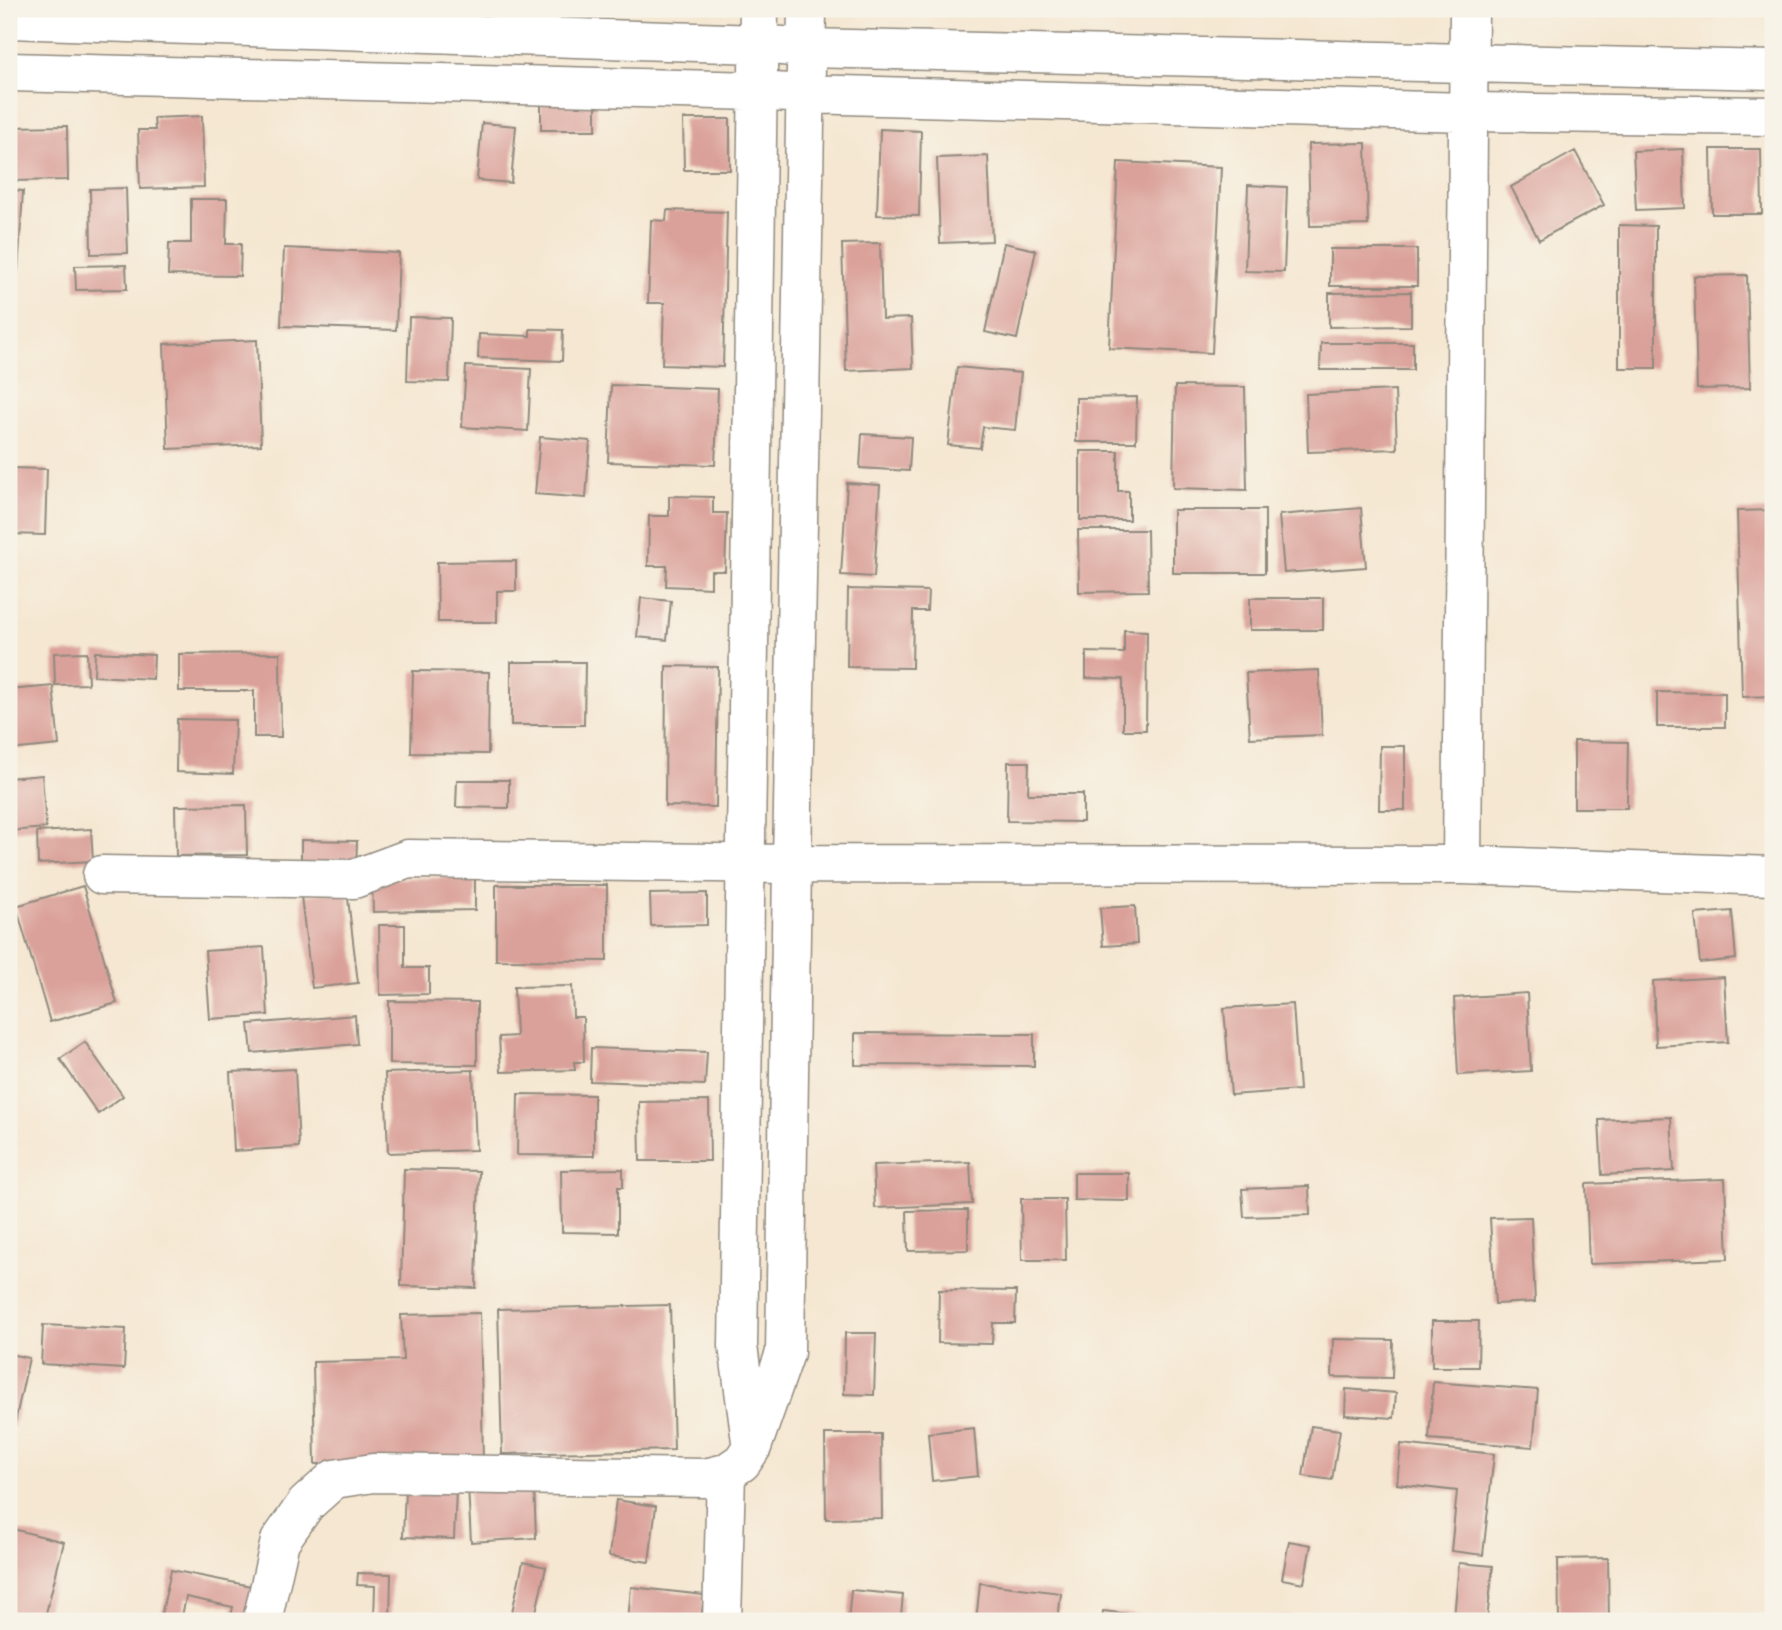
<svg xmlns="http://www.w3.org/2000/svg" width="1782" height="1630" font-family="'Gochi Hand',sans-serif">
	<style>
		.building { fill: #daa19a }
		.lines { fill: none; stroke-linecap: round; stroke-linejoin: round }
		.minor-casing { stroke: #90897e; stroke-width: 41 }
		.minor { stroke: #fff; stroke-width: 38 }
	</style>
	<rect width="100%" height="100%" fill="#f7f3e8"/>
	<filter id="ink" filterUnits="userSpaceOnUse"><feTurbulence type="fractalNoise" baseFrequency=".0143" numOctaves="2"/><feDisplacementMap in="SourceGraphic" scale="14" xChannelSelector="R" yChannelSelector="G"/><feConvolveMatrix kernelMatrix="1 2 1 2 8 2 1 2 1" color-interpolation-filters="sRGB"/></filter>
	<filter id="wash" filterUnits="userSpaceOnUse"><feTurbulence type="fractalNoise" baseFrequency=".00686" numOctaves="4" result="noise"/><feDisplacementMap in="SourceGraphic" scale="28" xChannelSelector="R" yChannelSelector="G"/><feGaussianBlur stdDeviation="1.57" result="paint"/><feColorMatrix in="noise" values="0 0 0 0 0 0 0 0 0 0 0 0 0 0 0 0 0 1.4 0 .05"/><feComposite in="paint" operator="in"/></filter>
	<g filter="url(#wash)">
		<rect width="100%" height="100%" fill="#f5e7d1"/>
		<g id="blocks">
			<path class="building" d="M 541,102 L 596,102 L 596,130 L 541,130 Z
				M 202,116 L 204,187 L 140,189 L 138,130 L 155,130 L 154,118 Z
				M 683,119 L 730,119 L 730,170 L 684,170 Z
				M 482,123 L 516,126 L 511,183 L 477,180 Z
				M 67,126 L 68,180 L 9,181 L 9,127 Z
				M 880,129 L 921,131 L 919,216 L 877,215 Z
				M 1366,143 L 1368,225 L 1310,226 L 1308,144 Z
				M 1683,149 L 1685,208 L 1636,210 L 1633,151 Z
				M 1711,149 L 1761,149 L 1762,214 L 1712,214 Z
				M 1575,151 L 1604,205 L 1539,240 L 1511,187 Z
				M 988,156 L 992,241 L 940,243 L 937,158 Z
				M 1118,162 L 1221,167 L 1212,353 L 1109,348 Z
				M 1248,185 L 1287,187 L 1284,272 L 1245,271 Z
				M 126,188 L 128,253 L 91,254 L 90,189 Z
				M 9,190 L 23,191 L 18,271 L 9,271 Z
				M 191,199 L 227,199 L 226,244 L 241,244 L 240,276 L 168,275 L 169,243 L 191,243 Z
				M 667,210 L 727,212 L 723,367 L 662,365 L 664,303 L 648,303 L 651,220 L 666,221 Z
				M 1619,225 L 1656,226 L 1656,368 L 1619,368 Z
				M 880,243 L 882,319 L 911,318 L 913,368 L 846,371 L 842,244 Z
				M 1004,243 L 1036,250 L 1017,339 L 985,332 Z
				M 284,248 L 399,253 L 396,330 L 281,326 Z
				M 1330,249 L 1417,249 L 1417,286 L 1330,286 Z
				M 126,265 L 127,289 L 76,290 L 75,266 Z
				M 1747,275 L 1750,388 L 1697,389 L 1694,276 Z
				M 1411,292 L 1411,326 L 1329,327 L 1329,293 Z
				M 409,317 L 451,318 L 449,382 L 407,381 Z
				M 530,329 L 563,330 L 562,361 L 478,358 L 479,334 L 530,336 Z
				M 257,340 L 261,445 L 168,449 L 164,344 Z
				M 1321,343 L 1413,343 L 1413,370 L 1320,370 Z
				M 466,366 L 531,369 L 528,431 L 462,427 Z
				M 957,367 L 1021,373 L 1015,430 L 983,427 L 980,448 L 948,445 Z
				M 611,385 L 718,389 L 715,465 L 608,462 Z
				M 1175,386 L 1245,387 L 1247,490 L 1173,488 Z
				M 1395,390 L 1397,449 L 1308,452 L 1306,394 Z
				M 1137,397 L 1136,442 L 1076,442 L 1076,398 Z
				M 862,434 L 911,437 L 909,471 L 860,468 Z
				M 540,437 L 590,441 L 586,498 L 535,494 Z
				M 1080,451 L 1118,451 L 1118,491 L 1129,491 L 1129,520 L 1080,520 Z
				M 10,468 L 47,469 L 45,535 L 9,534 Z
				M 847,483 L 880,485 L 874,577 L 841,575 Z
				M 669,496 L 713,497 L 713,513 L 727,513 L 725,571 L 711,571 L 711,588 L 666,586 L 667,566 L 648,566 L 649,516 L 669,516 Z
				M 1361,508 L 1366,567 L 1284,573 L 1279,515 Z
				M 1173,510 L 1265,510 L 1265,573 L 1173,573 Z
				M 1773,510 L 1773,696 L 1742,697 L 1737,511 Z
				M 1078,530 L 1147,530 L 1148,591 L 1079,592 Z
				M 516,561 L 516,591 L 497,591 L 497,622 L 438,622 L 437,562 Z
				M 848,589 L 928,591 L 927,611 L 913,611 L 912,668 L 847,667 Z
				M 641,598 L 671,601 L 667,640 L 637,637 Z
				M 1250,598 L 1323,598 L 1323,630 L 1250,630 Z
				M 1124,630 L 1147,631 L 1146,730 L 1123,730 L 1123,679 L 1086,678 L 1086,652 L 1124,653 Z
				M 87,652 L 88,684 L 55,685 L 54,653 Z
				M 95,652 L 154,655 L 153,679 L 94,676 Z
				M 280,653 L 281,737 L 254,737 L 254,691 L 179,691 L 179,654 Z
				M 511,662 L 585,662 L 584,725 L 511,725 Z
				M 666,666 L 718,667 L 716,807 L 665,806 Z
				M 1319,670 L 1322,735 L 1250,738 L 1246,673 Z
				M 413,671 L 489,672 L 488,754 L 411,753 Z
				M 53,686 L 59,745 L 9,750 L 9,690 Z
				M 1657,692 L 1725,693 L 1725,727 L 1657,727 Z
				M 177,719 L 235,720 L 233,774 L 176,772 Z
				M 1574,741 L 1628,742 L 1627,808 L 1574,808 Z
				M 1380,746 L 1405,746 L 1405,810 L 1379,810 Z
				M 1008,762 L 1029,762 L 1028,794 L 1083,794 L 1083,822 L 1007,821 Z
				M 42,775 L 46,828 L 9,831 L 9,778 Z
				M 457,780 L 509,780 L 509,808 L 456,807 Z
				M 246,805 L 247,855 L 176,856 L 175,806 Z
				M 91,829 L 93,861 L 38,864 L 37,832 Z
				M 301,840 L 357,841 L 356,869 L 301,868 Z
				M 475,877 L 475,910 L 373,912 L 372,879 Z
				M 496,885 L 607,885 L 607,961 L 496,960 Z
				M 83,886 L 117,1003 L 50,1022 L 16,906 Z
				M 347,890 L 358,983 L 312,988 L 301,896 Z
				M 707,893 L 707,925 L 651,926 L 650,894 Z
				M 1135,906 L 1137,944 L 1103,946 L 1100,908 Z
				M 1732,911 L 1736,959 L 1700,963 L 1695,914 Z
				M 379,925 L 405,925 L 405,968 L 429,968 L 429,994 L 380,995 Z
				M 264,947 L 268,1015 L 210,1019 L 205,951 Z
				M 1724,977 L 1728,1042 L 1656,1046 L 1653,981 Z
				M 572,986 L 573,1017 L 583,1017 L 584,1062 L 574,1062 L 575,1070 L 501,1072 L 499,1037 L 516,1036 L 514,987 Z
				M 1527,993 L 1531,1071 L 1458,1075 L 1454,998 Z
				M 389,1001 L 477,1002 L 477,1065 L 389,1064 Z
				M 1293,1004 L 1299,1090 L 1231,1095 L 1224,1008 Z
				M 355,1015 L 357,1044 L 252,1053 L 249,1024 Z
				M 855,1033 L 1034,1034 L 1034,1066 L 855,1065 Z
				M 85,1042 L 123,1096 L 98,1114 L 60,1059 Z
				M 591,1048 L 707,1052 L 705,1085 L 590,1081 Z
				M 295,1069 L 299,1147 L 234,1151 L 230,1072 Z
				M 473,1070 L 476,1150 L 388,1153 L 385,1073 Z
				M 518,1094 L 594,1095 L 594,1156 L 517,1155 Z
				M 709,1101 L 710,1161 L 640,1161 L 639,1102 Z
				M 1671,1117 L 1674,1171 L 1602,1175 L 1599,1120 Z
				M 970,1162 L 972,1204 L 875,1208 L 873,1165 Z
				M 404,1169 L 479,1171 L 476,1288 L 401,1286 Z
				M 623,1169 L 623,1187 L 618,1187 L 618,1233 L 562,1232 L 561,1170 Z
				M 1074,1173 L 1129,1173 L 1129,1201 L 1074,1200 Z
				M 1725,1179 L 1728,1259 L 1589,1264 L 1586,1184 Z
				M 1309,1186 L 1310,1215 L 1244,1217 L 1242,1189 Z
				M 1021,1199 L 1065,1199 L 1066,1260 L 1022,1260 Z
				M 968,1210 L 968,1250 L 908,1251 L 907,1211 Z
				M 1531,1217 L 1535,1302 L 1495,1304 L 1490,1218 Z
				M 939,1290 L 1016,1291 L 1015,1323 L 993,1323 L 992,1344 L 938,1343 Z
				M 670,1305 L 674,1450 L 502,1454 L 498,1309 Z
				M 480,1313 L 483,1461 L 315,1464 L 313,1362 L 403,1360 L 401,1315 Z
				M 1432,1321 L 1479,1321 L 1478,1367 L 1432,1367 Z
				M 43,1325 L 126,1329 L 124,1369 L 41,1364 Z
				M 845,1333 L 876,1333 L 874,1395 L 844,1394 Z
				M 1333,1339 L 1393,1340 L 1392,1378 L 1332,1377 Z
				M 9,1354 L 29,1358 L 14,1427 L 9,1425 Z
				M 1433,1382 L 1538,1390 L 1533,1447 L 1429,1439 Z
				M 1346,1389 L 1396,1393 L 1394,1418 L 1345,1415 Z
				M 1311,1426 L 1340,1430 L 1332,1480 L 1303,1476 Z
				M 974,1428 L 978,1476 L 932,1481 L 928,1433 Z
				M 825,1434 L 881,1434 L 882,1518 L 826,1519 Z
				M 1401,1444 L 1494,1454 L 1483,1555 L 1451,1551 L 1457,1491 L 1397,1484 Z
				M 534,1483 L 536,1538 L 471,1542 L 468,1486 Z
				M 405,1488 L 456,1490 L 454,1539 L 403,1537 Z
				M 616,1500 L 656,1506 L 649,1562 L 609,1556 Z
				M 9,1528 L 64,1542 L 44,1621 L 9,1621 L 9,1562 L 10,1557 L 9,1557 Z
				M 1289,1541 L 1311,1545 L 1304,1583 L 1282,1579 Z
				M 1608,1558 L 1609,1621 L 1559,1621 L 1558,1559 Z
				M 523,1562 L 546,1567 L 534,1621 L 510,1621 Z
				M 1459,1563 L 1493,1566 L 1487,1620 L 1454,1617 Z
				M 171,1570 L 261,1588 L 254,1621 L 230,1621 L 233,1607 L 186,1597 L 181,1621 L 160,1621 Z
				M 358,1573 L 391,1574 L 390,1621 L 374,1621 L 375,1586 L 357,1585 Z
				M 980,1583 L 1061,1593 L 1058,1621 L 976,1621 Z
				M 631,1587 L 704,1595 L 701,1621 L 628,1621 Z
				M 851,1590 L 903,1595 L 901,1616 L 928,1619 L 928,1621 L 848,1621 Z
				M 1103,1611 L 1163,1618 L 1162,1621 L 1102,1621 Z
				M 1270,1616 L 1344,1619 L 1344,1621 L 1269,1621 Z"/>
		</g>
	</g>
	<g filter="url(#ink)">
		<use href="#blocks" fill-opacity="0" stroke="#90897e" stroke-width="2"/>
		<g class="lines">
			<defs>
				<path id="minor" d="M 9,19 L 758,44 L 806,48 L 1773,70
					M 9,72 L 757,91 L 806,94 L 1468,112 L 1773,116
					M 1462,865 L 1469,9
					M 102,875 L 354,879 L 408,859 L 792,864 L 1462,865 L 1773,876
					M 751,1441 L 738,1346 L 759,9
					M 262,1621 L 280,1541 L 306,1504 L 334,1479 L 373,1473 L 705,1478 L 726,1473 L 742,1462 L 752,1447 L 785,1353 L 792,864 L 807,9
					M 722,1621 L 726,1473"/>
			</defs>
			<use href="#minor" class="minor-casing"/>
			<use href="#minor" class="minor"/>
		</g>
	</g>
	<rect width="1782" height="1630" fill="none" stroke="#f7f3e8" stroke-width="35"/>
</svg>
